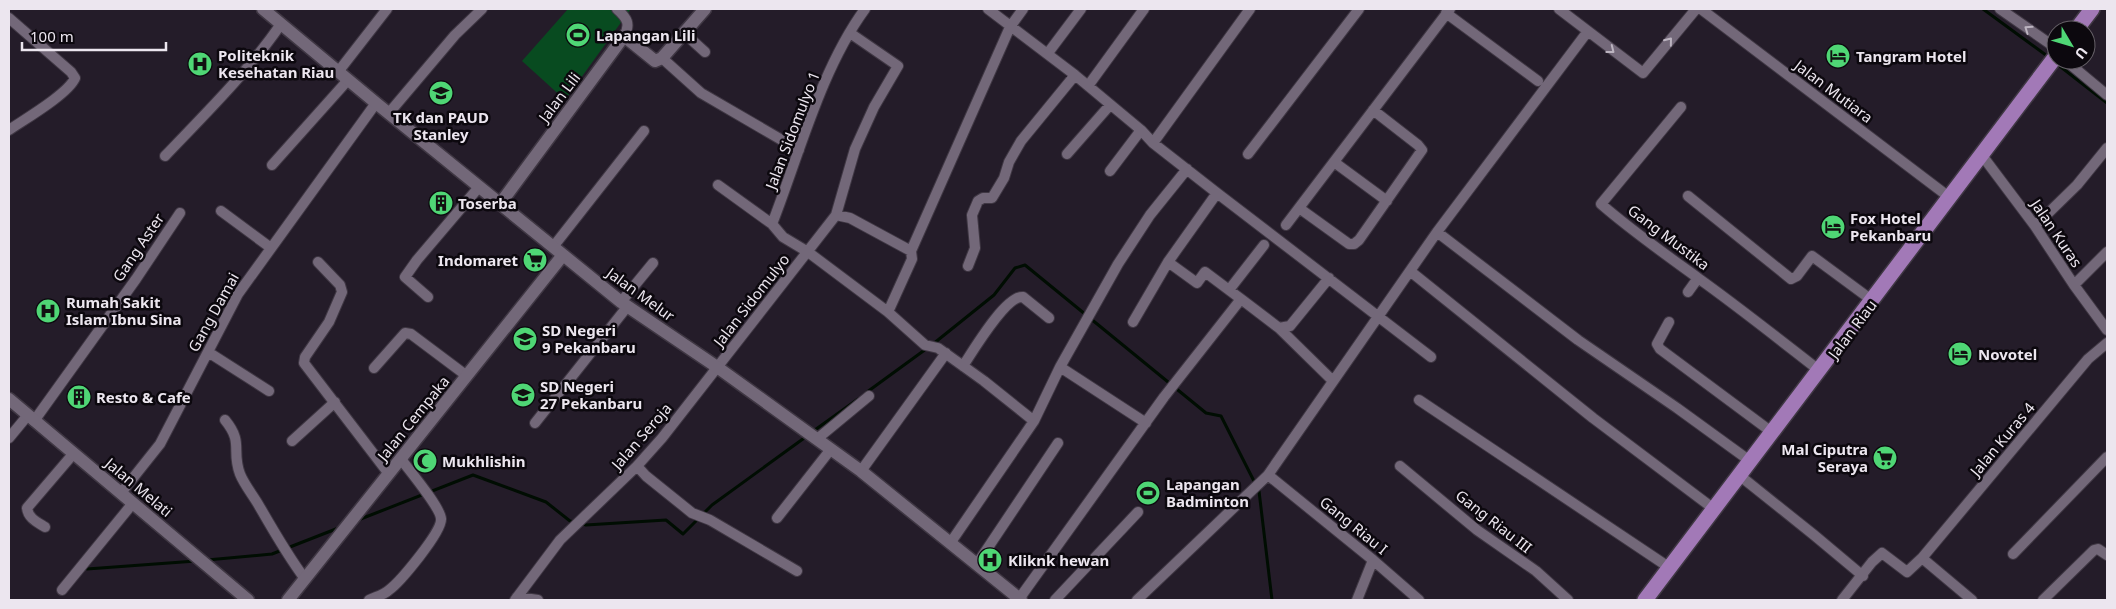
<svg xmlns="http://www.w3.org/2000/svg" width="2116" height="609" font-family="'Noto Sans',sans-serif">
	<style>
		.green { fill: #084b20 }
		.lines { fill: none; stroke-linecap: round; stroke-linejoin: round }
		.stream { stroke: #000d02; stroke-width: 3 }
		.minor-casing { stroke: #3f3743; stroke-width: 12 }
		.tertiary-casing { stroke: #3f3743; stroke-width: 15 }
		.primary-casing { stroke: #3f3743; stroke-width: 18 }
		.minor { stroke: #736879; stroke-width: 10 }
		.tertiary { stroke: #736879; stroke-width: 12 }
		.primary { stroke: #a279b7; stroke-width: 15 }
		.oneway { stroke: #bcb4c0 }
		.labels { text-anchor: middle; dominant-baseline: central; stroke-width: 5; stroke-linejoin: round; paint-order: stroke }
		.poi-label { font-size: 15px; font-weight: bold; fill: #ece6ef; stroke: #0c080e; text-anchor: start }
		.street-label { font-size: 15px; fill: #ece6ef; stroke: #0c080e }
	</style>
	<rect width="100%" height="100%" fill="#241c29"/>
	<path class="green" d="M 568,9 L 630,10 L 565,100 L 522,61 Z"/>
	<g class="lines">
		<path class="stream" d="M 1983,9 L 2050,58
			M 2057,64 L 2107,103
			M 933,344 L 994,295 L 1015,268 L 1025,265 L 1206,413 L 1221,416 L 1259,491 L 1272,600
			M 867,392 L 926,349
			M 812,432 L 858,399
			M 358,520 L 473,475 L 546,502 L 570,521 L 575,522
			M 581,523 L 586,525 L 666,520 L 683,534 L 712,505 L 807,436
			M 207,560 L 272,554 L 341,527
			M 87,569 L 196,561"/>
		<defs>
			<path id="minor" d="M 617,9 C 627,18 631,24 624,36
				M 865,9 C 821,69 799,155 772,224 L 783,237 L 808,252 L 888,312 L 925,345 L 938,348 L 984,381 L 1034,421
				M 988,9 L 1075,75 L 1141,130 L 1153,143 L 1217,193 L 1431,357
				M 1559,9 L 1643,73 L 1696,9
				M 1701,9 L 1949,197
				M 2000,9 L 2056,48
				M 1446,13 L 1538,81
				M 9,18 L 71,72 L 75,78 C 68,94 25,119 9,130
				M 684,33 L 705,52
				M 1048,53 L 1081,9
				M 662,58 L 701,93 L 799,150
				M 2065,60 L 2107,95
				M 338,72 L 387,9
				M 1088,86 L 1144,9
				M 1681,107 L 1601,204 C 1632,231 1665,254 1698,278 C 1740,308 1780,340 1820,371
				M 389,113 L 455,35 L 482,9
				M 1153,143 L 1250,9
				M 1067,154 L 1110,105
				M 1248,154 L 1359,9
				M 1981,154 L 2035,226 L 2074,285 L 2107,330
				M 165,156 C 205,114 248,72 281,24
				M 1334,162 L 1387,201
				M 272,165 L 348,80
				M 1110,171 L 1141,130
				M 718,185 L 772,224
				M 1688,196 L 1791,279 L 1797,276 L 1812,256 L 1873,301
				M 1299,208 L 1349,244 L 1354,244 L 1359,240 L 1422,150 L 1418,145 L 1373,110
				M 221,211 L 271,248
				M 836,215 L 855,149 L 874,107 L 898,66 L 850,33
				M 1286,225 L 1450,9
				M 2035,226 L 2077,185 L 2107,148
				M 1437,232 L 1578,340 L 1677,408 L 1750,461
				M 553,247 L 644,131
				M 318,262 L 340,285 L 342,292 L 329,322 L 305,357 L 304,363 L 389,474
				M 1168,262 L 1217,193
				M 968,266 L 975,248 L 972,215 L 978,201 L 983,198 L 992,198 L 1004,178 L 1009,162 L 1021,141 L 1075,75
				M 1410,271 L 1593,418 L 1714,509
				M 2074,285 L 2107,252
				M 1229,290 L 1264,245
				M 1688,292 L 1698,278
				M 428,297 L 405,277 L 417,260 L 479,187
				M 621,302 L 653,263
				M 888,312 L 912,259 L 911,251
				M 1133,322 L 1168,262 L 1197,283 L 1205,272 L 1241,299
				M 1669,322 L 1657,344 L 1660,349 L 1773,433
				M 1279,328 L 1333,381
				M 208,352 L 269,391
				M 963,366 C 973,351 1006,295 1023,297 L 1049,318
				M 1060,367 L 1146,423
				M 374,368 L 405,333 L 411,334 L 467,376
				M 1419,400 L 1670,568
				M 225,420 C 244,443 231,450 240,474 C 244,484 252,494 258,504 C 273,530 287,555 305,579
				M 34,421 L 136,279 L 180,213
				M 535,423 L 627,307
				M 9,438 L 28,415
				M 817,439 L 869,396
				M 292,441 L 335,402
				M 637,466 L 646,476 L 692,513 L 710,520 L 797,571
				M 1400,466 L 1477,530 L 1536,571 L 1568,600
				M 861,471 L 946,353
				M 1268,475 L 1373,560 L 1419,600
				M 1739,475 L 1814,535 L 1863,576
				M 121,493 L 160,444 L 238,294 L 376,103
				M 777,518 L 831,449
				M 45,527 C 37,522 28,518 27,508 L 74,453
				M 951,542 L 1034,421 L 1060,367 L 1118,264 L 1150,215 L 1187,169
				M 2013,554 L 2107,457
				M 1922,558 L 2088,359 L 2107,343
				M 977,564 L 1058,443
				M 62,590 L 133,503
				M 517,597 L 538,600
				M 1019,599 L 1164,397 L 1241,299 L 1279,328 L 1290,326 L 1329,278
				M 369,600 C 375,597 384,595 389,590 C 400,582 442,532 441,519 C 441,508 409,470 401,459
				M 515,600 L 560,540 L 637,466 L 662,438 L 836,215 L 850,218 L 911,251 L 1010,27 L 1023,9
				M 1055,600 L 1138,512
				M 1137,600 L 1268,475 L 1437,232 L 1588,31
				M 1357,600 L 1373,560
				M 1842,600 L 1872,562 L 1882,553 L 1907,572 L 1922,558 L 1972,600
				M 2043,600 L 2094,550 L 2098,549 L 2107,555"/>
			<path id="tertiary" d="M 263,9 L 376,103 L 621,302 L 717,367 L 861,471 L 1021,600
				M 500,204 L 624,36 L 655,61 L 662,58 L 705,9
				M 9,399 L 248,600
				M 288,600 L 563,255"/>
			<path id="primary" d="M 2076,30 L 2092,9
				M 1645,600 L 2056,56"/>
		</defs>
		<use href="#minor" class="minor-casing"/>
		<use href="#tertiary" class="tertiary-casing"/>
		<use href="#primary" class="primary-casing"/>
		<use href="#minor" class="minor"/>
		<use href="#tertiary" class="tertiary"/>
		<use href="#primary" class="primary"/>
	</g>
	<defs><path id="oneway-chevron" d="M-2-3.5L2.5 0L-2 3.5" fill="none" stroke-width="1.6" stroke-linecap="round" stroke-linejoin="round" transform="scale(1.25)"/></defs>
	<g class="oneway">
		<use href="#oneway-chevron" transform="translate(2028 29) rotate(-145)"/>
		<use href="#oneway-chevron" transform="translate(1669 41) rotate(-51)"/>
		<use href="#oneway-chevron" transform="translate(1611 50) rotate(38)"/>
	</g>
	<defs>
		<symbol id="stadium-disc" viewBox="-11 -11 22 22"><circle r="9.5" fill="#4fd675" stroke="#0c080e"/><path d="M0-5a6.5 5 0 1 0 0 10a6.5 5 0 1 0 0-10ZM-3.5-1.8h7v3.6h-7Z" fill="#111"/></symbol>
		<symbol id="hotel-disc" viewBox="-11 -11 22 22"><circle r="9.5" fill="#4fd675" stroke="#0c080e"/><path d="M-6-4.5h1.5V1H6V5H4.5V3h-9V5H-6ZM-4 0a1.8 1.8 0 1 1 3.6 0ZM.5 0V-2.5h3Q6-2.5 6 0Z" fill="#111"/></symbol>
		<symbol id="hospital-disc" viewBox="-11 -11 22 22"><circle r="9.5" fill="#4fd675" stroke="#0c080e"/><path d="M-5-5h3v3.5h4V-5h3V5h-3V1.5h-4V5h-3Z" fill="#111"/></symbol>
		<symbol id="school-disc" viewBox="-11 -11 22 22"><circle r="9.5" fill="#4fd675" stroke="#0c080e"/><path d="M0-5L7-2L0 1L-7-2ZM-4 1L0 2.5L4 1V4Q0 6-4 4Z" fill="#111"/></symbol>
		<symbol id="building-disc" viewBox="-11 -11 22 22"><circle r="9.5" fill="#4fd675" stroke="#0c080e"/><path d="M-4-6H4V6H1V3H-1V6H-4ZM-2.5-4.3h1.7v1.8h-1.7ZM.8-4.3h1.7v1.8H.8ZM-2.5-1h1.7V.8h-1.7ZM.8-1h1.7V.8H.8Z" fill="#111"/></symbol>
		<symbol id="supermarket-disc" viewBox="-11 -11 22 22"><circle r="9.5" fill="#4fd675" stroke="#0c080e"/><path d="M-6-5.5h2.5l.6 2H6L4.5 2H-2.5L-4.4-4H-6ZM-1.5 3.2a1.3 1.3 0 1 0 .1 0ZM3 3.2a1.3 1.3 0 1 0 .1 0Z" fill="#111"/></symbol>
		<symbol id="mosque-disc" viewBox="-11 -11 22 22"><circle r="9.5" fill="#4fd675" stroke="#0c080e"/><path d="M3.5-4.9A6 6 0 1 0 3.5 4.9A5 5 0 1 1 3.5-4.9Z" fill="#111"/></symbol>
	</defs>
	<g fill-rule="evenodd">
		<use href="#stadium-disc" x="564" y="21" width="28" height="28"/>
		<use href="#hotel-disc" x="1824" y="42" width="28" height="28"/>
		<use href="#hospital-disc" x="186" y="50" width="28" height="28"/>
		<use href="#school-disc" x="427" y="79" width="28" height="28"/>
		<use href="#building-disc" x="427" y="189" width="28" height="28"/>
		<use href="#hotel-disc" x="1819" y="213" width="28" height="28"/>
		<use href="#supermarket-disc" x="521" y="246" width="28" height="28"/>
		<use href="#hospital-disc" x="34" y="297" width="28" height="28"/>
		<use href="#school-disc" x="511" y="325" width="28" height="28"/>
		<use href="#hotel-disc" x="1946" y="340" width="28" height="28"/>
		<use href="#school-disc" x="509" y="381" width="28" height="28"/>
		<use href="#building-disc" x="65" y="383" width="28" height="28"/>
		<use href="#supermarket-disc" x="1871" y="444" width="28" height="28"/>
		<use href="#mosque-disc" x="411" y="447" width="28" height="28"/>
		<use href="#stadium-disc" x="1134" y="479" width="28" height="28"/>
		<use href="#hospital-disc" x="976" y="546" width="28" height="28"/>
	</g>
	<g class="labels">
		<g class="poi-label">
			<text x="596" y="35">Lapangan Lili</text>
			<text x="218" y="55">Politeknik<tspan x="218" dy="17">Kesehatan Riau</tspan></text>
			<text x="1856" y="56">Tangram Hotel</text>
			<text x="441" y="117" text-anchor="middle">TK dan PAUD<tspan x="441" dy="17">Stanley</tspan></text>
			<text x="458" y="203">Toserba</text>
			<text x="1850" y="218">Fox Hotel<tspan x="1850" dy="17">Pekanbaru</tspan></text>
			<text x="518" y="260" text-anchor="end">Indomaret</text>
			<text x="66" y="302">Rumah Sakit<tspan x="66" dy="17">Islam Ibnu Sina</tspan></text>
			<text x="542" y="330">SD Negeri<tspan x="542" dy="17">9 Pekanbaru</tspan></text>
			<text x="1978" y="354">Novotel</text>
			<text x="540" y="386">SD Negeri<tspan x="540" dy="17">27 Pekanbaru</tspan></text>
			<text x="96" y="397">Resto &amp; Cafe</text>
			<text x="1868" y="449" text-anchor="end">Mal Ciputra<tspan x="1868" dy="17">Seraya</tspan></text>
			<text x="442" y="461">Mukhlishin</text>
			<text x="1166" y="484">Lapangan<tspan x="1166" dy="17">Badminton</tspan></text>
			<text x="1008" y="560">Kliknk hewan</text>
		</g>
		<g class="street-label">
			<text transform="translate(1834 91) rotate(37)">Jalan Mutiara</text>
			<text transform="translate(559 97) rotate(-53)">Jalan Lili</text>
			<text transform="translate(792 130) rotate(-69)">Jalan Sidomulyo 1</text>
			<text transform="translate(2057 233) rotate(56)">Jalan Kuras</text>
			<text transform="translate(1669 237) rotate(37)">Gang Mustika</text>
			<text transform="translate(138 247) rotate(-56)">Gang Aster</text>
			<text transform="translate(641 294) rotate(36)">Jalan Melur</text>
			<text transform="translate(751 300) rotate(-52)">Jalan Sidomulyo</text>
			<text transform="translate(213 312) rotate(-61)">Gang Damai</text>
			<text transform="translate(1852 329) rotate(-53)">Jalan Riau</text>
			<text transform="translate(413 418) rotate(-51)">Jalan Cempaka</text>
			<text transform="translate(641 436) rotate(-49)">Jalan Seroja</text>
			<text transform="translate(2002 439) rotate(-50)">Jalan Kuras 4</text>
			<text transform="translate(139 487) rotate(40)">Jalan Melati</text>
			<text transform="translate(1494 521) rotate(38)">Gang Riau III</text>
			<text transform="translate(1354 525) rotate(39)">Gang Riau I</text>
		</g>
	</g>
	<rect width="2116" height="609" fill="none" stroke="#ece6ef" stroke-width="20"/>
	<g transform="translate(2071 45) rotate(128)"><circle r="24" fill="#0c080e" stroke="#666168"/>
	<path d="M0-4L9 19L0 12L-9 19Z" fill="#4fd675"/>
	<text y="-8" font-size="14" font-weight="bold" text-anchor="middle" fill="#ece6ef">U</text>
	</g>
	<path d="M22 42v8h144v-8" fill="none" stroke="#ece6ef" stroke-width="2.5"/>
	<text x="30" y="42" font-size="15" fill="#ece6ef" stroke="#0c080e" stroke-width="4" paint-order="stroke">100 m</text>
</svg>
